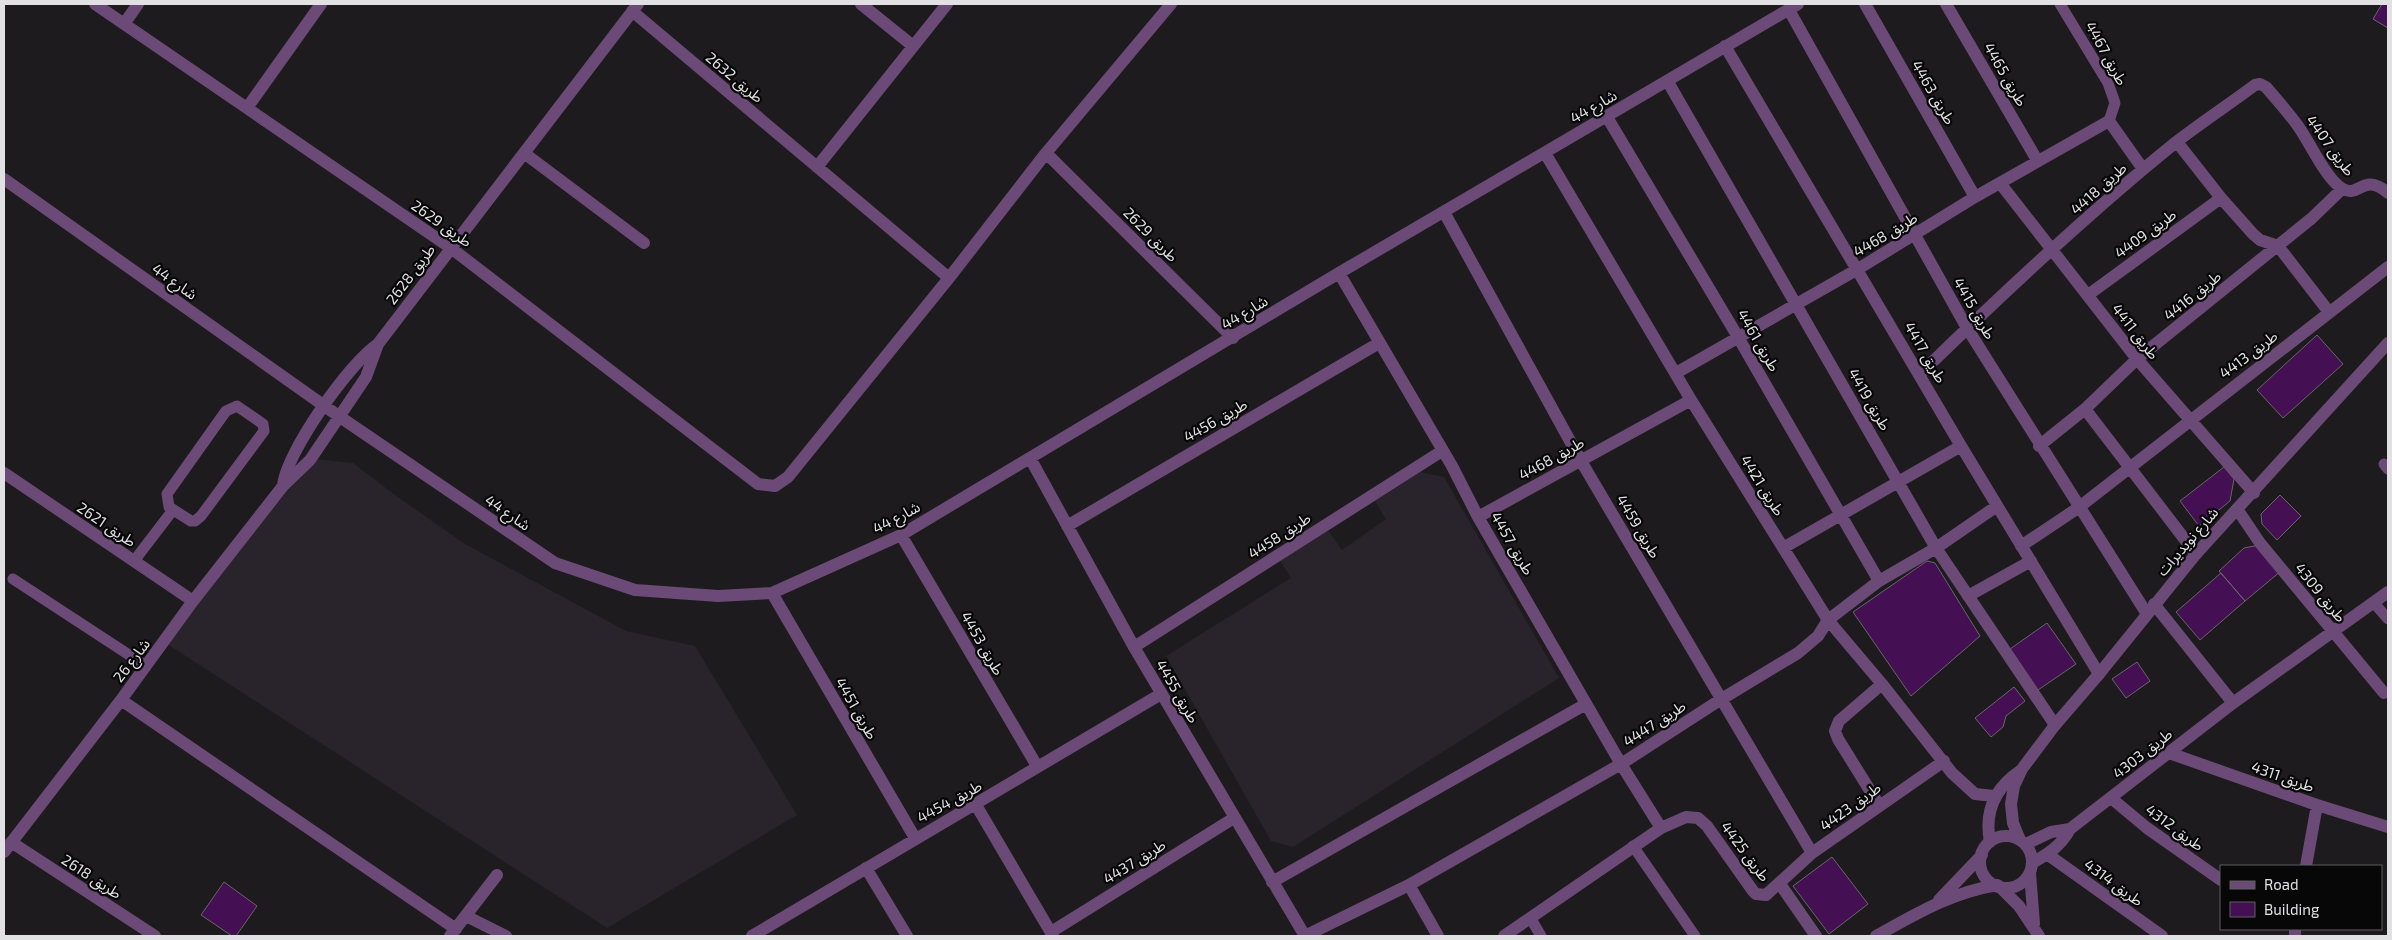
<svg xmlns="http://www.w3.org/2000/svg" width="2392" height="940" font-family="'Exo 2','Noto Sans Arabic',sans-serif">
	<style>
		.built { fill: #29232b }
		.building { fill: #440f53; stroke: #686669 }
		.lines { fill: none; stroke-linecap: round; stroke-linejoin: round }
		.service { stroke: #6c4a77; stroke-width: 11 }
		.minor { stroke: #6c4a77; stroke-width: 12 }
		.tertiary { stroke: #6c4a77; stroke-width: 12 }
		.labels { text-anchor: middle; dominant-baseline: central; stroke-width: 4.5; stroke-linejoin: round; paint-order: stroke }
		.street-label { font-size: 15px; fill: #e1e0e2; stroke: #070708 }
	</style>
	<rect width="100%" height="100%" fill="#1e1b1f"/>
	<path class="built" d="M 315,459 L 353,463 L 399,498 L 465,544 L 626,631 L 695,646 L 797,815 L 607,928 L 164,642 L 193,601 Z
		M 1420,472 L 1444,477 L 1559,678 L 1293,847 L 1271,841 L 1166,656 L 1291,578 L 1279,559 L 1327,529 L 1342,550 L 1386,519 L 1375,501 Z"/>
	<path class="building" d="M 2382,4 L 2388,4 L 2388,28 L 2373,19 Z
		M 2317,335 L 2343,364 L 2283,418 L 2257,390 Z
		M 2224,467 L 2234,479 L 2230,501 L 2199,526 L 2180,501 Z
		M 2280,495 L 2301,516 L 2277,540 L 2262,524 L 2261,514 Z
		M 2259,545 L 2281,571 L 2245,601 L 2219,571 L 2244,548 Z
		M 1927,561 L 1935,563 L 1980,636 L 1911,696 L 1853,612 Z
		M 2221,573 L 2245,601 L 2200,640 L 2176,612 Z
		M 2047,623 L 2076,664 L 2038,690 L 2010,649 Z
		M 2137,662 L 2150,681 L 2126,698 L 2112,679 Z
		M 2014,687 L 2025,701 L 2006,716 L 2003,727 L 1991,737 L 1975,718 Z
		M 1832,857 L 1868,904 L 1829,934 L 1793,886 Z
		M 224,882 L 257,906 L 236,936 L 232,936 L 201,915 Z"/>
	<g class="lines">
		<path class="service" d="M 2060,4 L 2108,83 L 2115,103 L 2109,121
			M 237,406 L 263,424 L 264,431 L 201,516 L 195,521 L 191,521 L 169,507 L 167,494 L 226,411 Z
			M 2384,464 L 2388,469
			M 134,561 L 173,510
			M 13,579 L 146,666
			M 2374,603 L 2388,619
			M 1633,846 L 1695,936
			M 1531,919 L 1541,936"/>
		<path class="minor" d="M 95,4 L 451,248 L 758,484 L 775,486 L 788,477 L 949,278 L 1046,153 L 1171,4
			M 861,4 L 913,46
			M 1865,4 L 1975,197
			M 1946,4 L 2037,160
			M 1789,10 L 1967,328 L 2147,614
			M 632,11 L 949,278
			M 124,24 L 138,4
			M 1725,46 L 1961,446 L 2099,674
			M 1668,82 L 1936,548 L 2055,725
			M 247,108 L 321,4
			M 1607,117 L 1738,337 L 1879,581
			M 2177,142 L 2221,198 L 2253,234 L 2260,240 L 2278,246 L 2329,312
			M 524,153 L 644,243
			M 1046,153 L 1233,338
			M 1545,153 L 1691,400 L 1828,620 L 1882,684 L 1952,773 L 1975,794 L 1994,796
			M 817,167 L 947,4
			M 4,179 L 340,417 L 555,563 L 635,590 L 718,596 L 772,593 L 901,535 L 1339,273 L 1798,4
			M 2000,183 L 2137,359 L 2254,493
			M 1444,212 L 1581,461 L 1812,853
			M 1339,273 L 1452,466 L 1478,517 L 1621,764 L 1661,828
			M 2088,295 L 2221,198
			M 1676,373 L 1858,269 L 1975,197 L 2109,121 L 2143,169
			M 1920,374 C 2002,294 2086,215 2175,143 C 2201,123 2228,105 2255,85 L 2260,84 L 2266,87 C 2277,100 2288,112 2298,126 C 2309,141 2327,181 2343,189 C 2360,198 2363,172 2388,193
			M 2085,409 L 2196,554
			M 2039,446 L 2085,409 L 2137,359 L 2312,218 L 2342,189
			M 1030,458 L 1134,647 L 1305,936
			M 4,473 L 193,601
			M 283,486 C 285,454 350,362 378,344 L 638,4
			M 2237,509 L 2260,543 L 2384,693
			M 1478,517 L 1691,400
			M 1067,526 L 1379,343
			M 901,535 L 1037,766
			M 2021,546 L 2078,508 L 2388,267
			M 1783,548 L 1961,446
			M 772,593 L 915,838
			M 1968,596 L 2031,561
			M 2154,604 L 2233,703
			M 1134,647 L 1442,451
			M 121,700 L 456,929
			M 2169,753 L 2317,805 L 2388,827
			M 2111,798 L 2147,828 L 2221,880
			M 976,805 L 1053,936
			M 1879,805 L 1838,739 L 1835,731 L 1839,721 L 1882,684
			M 11,842 L 155,936
			M 2026,844 L 2051,832 L 2070,829
			M 4,852 L 121,700 L 193,601 L 283,486 L 310,460 L 366,377 L 378,344
			M 2047,854 L 2162,936
			M 2032,863 C 2048,854 2061,846 2070,829 L 2233,703 L 2388,592
			M 2306,866 L 2317,805
			M 866,868 L 907,936
			M 2030,873 L 2034,924
			M 1272,882 L 1586,704
			M 1780,884 L 1816,936
			M 1409,885 L 1438,936
			M 1999,886 L 2019,906 L 2039,936
			M 466,916 L 506,936
			M 1051,932 L 1234,818
			M 450,936 L 497,875
			M 752,936 L 1161,694
			M 1305,936 L 1409,885 L 1621,764 L 1720,700 L 1798,653 L 1818,636 L 1828,620 L 1879,581 L 1936,548 L 1997,506
			M 1504,936 L 1661,828 L 1686,817 L 1698,818 L 1707,826 L 1753,891 L 1756,894 L 1766,895 L 1812,853 L 1944,761
			M 2295,936 L 2295,929"/>
		<path class="tertiary" d="M1980 862a26 26 0 1 1 52 0a26 26 0 1 1-52 0Z
			M 2020,840 L 2013,823 L 2011,804 L 2014,786 L 2022,769 L 2055,725 L 2099,674 L 2196,554 L 2388,343
			M 1990,842 C 1984,811 1995,788 2020,771
			M 1939,900 L 1982,855
			M 1876,936 C 1916,914 1950,893 1997,885"/>
	</g>
	<g class="labels">
		<g class="street-label">
			<text transform="translate(2107 53) rotate(61)">طريق 4467</text>
			<text transform="translate(2006 74) rotate(60)">طريق 4465</text>
			<text transform="translate(735 77) rotate(40)">طريق 2632</text>
			<text transform="translate(1934 92) rotate(60)">طريق 4463</text>
			<text transform="translate(1593 106) rotate(-30)">شارع 44</text>
			<text transform="translate(2331 145) rotate(54)">طريق 4407</text>
			<text transform="translate(2098 188) rotate(-42)">طريق 4418</text>
			<text transform="translate(442 223) rotate(35)">طريق 2629</text>
			<text transform="translate(2145 233) rotate(-36)">طريق 4409</text>
			<text transform="translate(1151 234) rotate(45)">طريق 2629</text>
			<text transform="translate(1885 234) rotate(-31)">طريق 4468</text>
			<text transform="translate(410 274) rotate(-53)">طريق 2628</text>
			<text transform="translate(175 281) rotate(35)">شارع 44</text>
			<text transform="translate(2192 295) rotate(-39)">طريق 4416</text>
			<text transform="translate(1975 308) rotate(60)">طريق 4415</text>
			<text transform="translate(1244 312) rotate(-31)">شارع 44</text>
			<text transform="translate(2136 331) rotate(52)">طريق 4411</text>
			<text transform="translate(1759 340) rotate(60)">طريق 4461</text>
			<text transform="translate(1926 352) rotate(60)">طريق 4417</text>
			<text transform="translate(2248 354) rotate(-37)">طريق 4413</text>
			<text transform="translate(1870 399) rotate(60)">طريق 4419</text>
			<text transform="translate(1215 420) rotate(-30)">طريق 4456</text>
			<text transform="translate(1551 458) rotate(-29)">طريق 4468</text>
			<text transform="translate(1763 485) rotate(58)">طريق 4421</text>
			<text transform="translate(508 512) rotate(34)">شارع 44</text>
			<text transform="translate(896 517) rotate(-28)">شارع 44</text>
			<text transform="translate(107 524) rotate(34)">طريق 2621</text>
			<text transform="translate(1639 526) rotate(59)">طريق 4459</text>
			<text transform="translate(1279 535) rotate(-33)">طريق 4458</text>
			<text transform="translate(2187 541) rotate(-49)">شارع نويديرات</text>
			<text transform="translate(1513 543) rotate(60)">طريق 4457</text>
			<text transform="translate(2321 592) rotate(51)">طريق 4309</text>
			<text transform="translate(983 643) rotate(60)">طريق 4453</text>
			<text transform="translate(131 660) rotate(-53)">شارع 26</text>
			<text transform="translate(1178 691) rotate(60)">طريق 4455</text>
			<text transform="translate(857 708) rotate(60)">طريق 4451</text>
			<text transform="translate(1654 723) rotate(-33)">طريق 4447</text>
			<text transform="translate(2142 753) rotate(-38)">طريق 4303</text>
			<text transform="translate(2283 776) rotate(19)">طريق 4311</text>
			<text transform="translate(949 801) rotate(-29)">طريق 4454</text>
			<text transform="translate(1850 806) rotate(-36)">طريق 4423</text>
			<text transform="translate(2175 827) rotate(36)">طريق 4312</text>
			<text transform="translate(1746 851) rotate(53)">طريق 4425</text>
			<text transform="translate(1134 861) rotate(-32)">طريق 4437</text>
			<text transform="translate(92 876) rotate(33)">طريق 2618</text>
			<text transform="translate(2114 882) rotate(36)">طريق 4314</text>
		</g>
	</g>
	<rect width="2392" height="940" fill="none" stroke="#e1e0e2" stroke-width="10"/>
	<rect x="2220" y="865" width="162" height="65" fill="#070708" stroke="#5e5e5f"/>
	<rect x="2230" y="881" width="25" height="8" fill="#6c4a77" stroke="#5e5e5f"/>
	<text x="2264" y="890" font-size="15" fill="#e1e0e2">Road</text>
	<rect x="2230" y="902" width="25" height="15" fill="#440f53" stroke="#5e5e5f"/>
	<text x="2264" y="915" font-size="15" fill="#e1e0e2">Building</text>
</svg>
